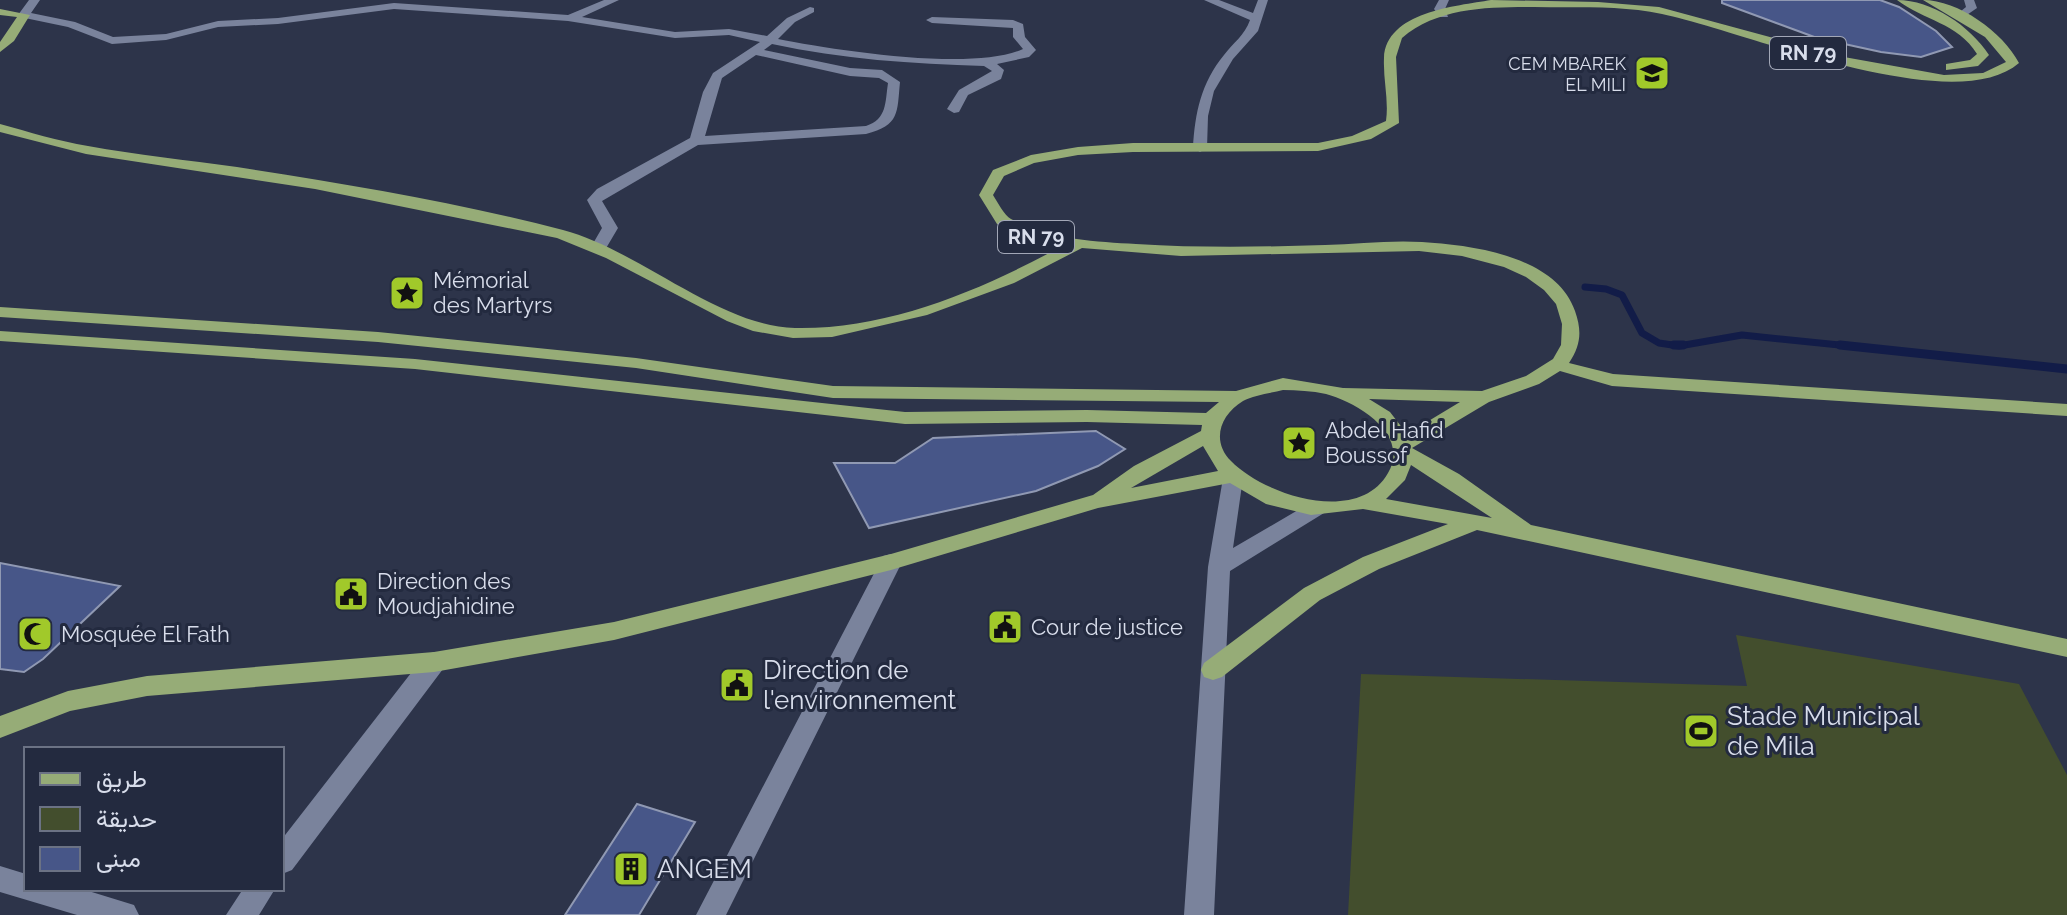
<svg xmlns="http://www.w3.org/2000/svg" width="2067" height="915" font-family="Raleway,Vazirmatn,sans-serif">
	<style>
		.green { fill: #434e2d }
		.lines { fill: none; stroke-linecap: round; stroke-linejoin: round }
		.stream-far1 { stroke: #121c48; stroke-width: 7 }
		.stream { stroke: #121c48; stroke-width: 9 }
		.building { fill: #475688; stroke: #9099b3; stroke-width: 2 }
		.minor { fill: #7a839c; fill-rule: evenodd }
		.major { fill: #96ac77; fill-rule: evenodd }
		.labels { text-anchor: middle; dominant-baseline: central; stroke-width: 6; stroke-linejoin: round; paint-order: stroke }
		.far-poi-label { font-size: 18px; fill: #d8ddeb; stroke: #232a3f; text-anchor: end }
		.shield { fill: #232a3f; stroke: #a2a7b7; stroke-width: 2 }
		.shield-label { font-size: 20px; font-weight: bold; fill: #d8ddeb }
		.poi-label { font-size: 22px; fill: #d8ddeb; stroke: #232a3f; text-anchor: start }
		.near-poi-label { font-size: 26px; fill: #d8ddeb; stroke: #232a3f; text-anchor: start }
	</style>
	<rect width="100%" height="100%" fill="#2d344a"/>
	<path class="green" d="M 1736,635 L 2019,684 L 2067,775 L 2067,915 L 1348,915 L 1361,674 L 1747,686 Z"/>
	<g class="lines">
		<path class="stream-far1" d="M 1585,287 L 1606,289 L 1622,295 L 1642,333 L 1659,343 L 1679,346 L 1742,335 L 1859,347"/>
		<path class="stream" d="M 1674,345 L 1683,345
			M 1840,345 L 2067,369"/>
	</g>
	<path class="building" d="M 1722,0 L 1880,0 L 1899,7 L 1936,31 L 1952,47 L 1921,57 L 1881,52 L 1817,38 L 1722,3 Z
		M 1096,431 L 1125,449 L 1098,466 L 1036,491 L 869,528 L 834,463 L 895,463 L 933,438 Z
		M 0,563 L 120,586 L 43,659 L 24,672 L 0,669 Z
		M 637,804 L 695,822 L 639,915 L 565,915 Z"/>
	<g class="lines">
		<path class="minor" d="M 29,0 L 40,0 L 31,13 L 75,22 L 113,37 L 166,34 L 218,21 L 278,18 L 394,3 L 568,15 L 604,0 L 619,0 L 582,17 L 675,32 L 729,29 L 767,36 L 787,18 L 810,7 L 814,8 L 814,12 L 795,22 L 778,39 C 834,50 973,72 1023,49 L 1013,37 L 1013,28 L 932,23 L 926,20 L 932,17 L 1013,20 L 1023,24 L 1025,37 L 1036,50 L 1029,57 L 997,64 L 1004,70 L 1001,79 L 968,95 L 959,112 L 954,113 L 947,109 L 959,90 L 992,71 L 984,66 C 912,64 842,59 772,44 L 764,50 L 850,68 L 882,70 L 900,82 C 897,113 900,125 866,134 L 698,145 L 602,201 L 618,228 L 605,250 L 599,252 L 591,247 L 602,228 L 587,200 L 597,189 L 690,138 L 703,92 L 713,73 L 760,42 L 729,35 L 675,38 L 568,21 L 394,9 L 278,24 L 218,27 L 166,40 L 112,44 L 68,27 L 20,17 L 18,15 ZM 756,55 L 850,76 L 879,78 L 888,83 C 885,103 887,119 866,126 L 705,136 L 722,78 Z
			M 1204,0 L 1219,0 L 1253,13 L 1258,0 L 1268,0 L 1258,31 L 1233,59 L 1214,91 L 1208,116 L 1207,148 L 1200,152 L 1193,148 C 1195,113 1201,83 1224,55 C 1233,43 1245,35 1250,20 Z
			M 1439,0 L 1449,0 L 1445,9 L 1448,17 L 1440,17 L 1434,9 Z
			M 1964,0 L 1974,0 L 1977,8 L 1961,19 L 1955,16 L 1966,7 Z
			M 1233,471 L 1243,478 L 1233,548 L 1310,503 L 1324,503 L 1328,508 L 1324,513 L 1230,571 L 1214,915 L 1184,915 L 1208,567 L 1223,478 Z
			M 891,554 L 899,556 L 902,562 L 726,915 L 696,915 L 880,562 L 883,556 Z
			M 434,652 L 443,655 L 446,662 L 443,669 L 292,870 L 282,874 L 282,839 L 425,655 Z
			M 0,866 L 26,874 L 26,889 L 82,889 L 134,905 L 139,915 L 77,915 L 0,892 Z
			M 243,889 L 275,889 L 259,915 L 226,915 Z"/>
		<path class="major" d="M 1491,0 L 1598,2 L 1659,7 L 1844,57 L 1944,75 L 1983,73 L 2006,62 L 1985,37 L 1923,0 C 1958,0 2003,32 2019,63 C 1953,120 1741,30 1662,14 C 1620,5 1576,8 1534,7 C 1489,7 1438,7 1402,38 L 1396,57 L 1399,123 L 1371,139 L 1318,151 L 1133,152 L 1078,155 L 1034,163 L 1004,176 L 993,195 C 998,203 1004,215 1011,219 C 1048,239 1095,242 1136,244 C 1199,248 1262,247 1325,245 C 1357,244 1390,240 1422,242 C 1472,245 1556,256 1575,311 C 1582,331 1581,345 1569,363 L 1613,374 L 2067,404 L 2067,416 L 1612,386 L 1560,371 L 1539,384 L 1489,402 L 1412,448 L 1459,474 L 1531,525 L 2067,639 L 2067,657 L 1477,530 L 1379,569 L 1320,600 L 1222,677 L 1213,680 L 1204,677 L 1201,670 L 1204,663 L 1304,588 L 1363,557 L 1448,524 L 1363,509 L 1311,515 L 1266,504 L 1230,483 L 1098,508 L 891,570 L 614,640 L 434,672 L 147,696 L 70,711 L 0,738 L 0,716 L 68,691 L 147,676 L 434,652 L 614,622 L 891,554 L 1093,495 L 1134,466 L 1201,431 L 1202,425 L 1087,422 L 905,424 L 415,369 L 0,341 L 0,331 L 415,359 L 905,412 L 1087,410 L 1206,413 L 1219,402 L 833,398 L 636,368 L 378,342 L 0,317 L 0,307 L 378,332 L 636,358 L 833,386 L 1236,391 L 1283,378 L 1343,388 L 1482,391 L 1526,376 L 1553,359 L 1561,345 L 1562,324 L 1556,304 L 1544,290 L 1526,277 L 1504,267 L 1462,256 L 1419,251 L 1181,256 L 1082,248 L 1014,283 L 927,315 L 832,337 L 793,338 L 753,331 L 727,321 L 606,258 L 557,238 L 315,189 L 86,154 L 0,132 L 0,124 C 29,132 58,141 88,146 C 137,155 187,160 237,167 C 346,184 457,202 563,230 C 639,250 718,326 795,328 C 888,330 984,289 1064,245 L 1041,241 L 997,224 L 979,195 L 993,170 L 1031,155 L 1078,147 L 1133,143 L 1318,143 L 1352,136 L 1386,121 C 1389,100 1383,80 1384,58 C 1386,12 1456,6 1491,0 ZM 1283,390 C 1297,390 1312,391 1326,394 C 1356,402 1411,434 1388,473 C 1358,526 1264,495 1231,461 C 1211,441 1220,415 1243,401 C 1254,395 1271,393 1283,390 ZM 1369,399 L 1460,402 L 1407,434 L 1390,412 ZM 1203,446 L 1218,471 L 1131,488 ZM 1411,465 L 1492,518 L 1386,499 L 1405,480 Z
			M 1897,0 C 1932,0 1970,26 1989,55 L 1978,66 L 1946,70 L 1946,64 L 1970,60 L 1977,54 C 1958,23 1923,20 1897,0 Z
			M 0,9 L 30,15 L 14,41 L 0,52 L 0,42 L 17,17 L 0,15 Z"/>
	</g>
	<defs>
		<symbol id="school-square" viewBox="-11 -11 22 22"><rect x="-9" y="-9" width="18" height="18" rx="4" fill="#a1c92a" stroke="#232a3f"/><path d="M0-5L7-2L0 1L-7-2ZM-4 1L0 2.5L4 1V4Q0 6-4 4Z" fill="#111"/></symbol>
		<symbol id="sight-square" viewBox="-11 -11 22 22"><rect x="-9" y="-9" width="18" height="18" rx="4" fill="#a1c92a" stroke="#232a3f"/><path d="M0-6L1.8-2.2L6-1.7L2.9 1.2L3.7 5.4L0 3.3L-3.7 5.4L-2.9 1.2L-6-1.7L-1.8-2.2Z" fill="#111"/></symbol>
		<symbol id="civic-square" viewBox="-11 -11 22 22"><rect x="-9" y="-9" width="18" height="18" rx="4" fill="#a1c92a" stroke="#232a3f"/><path d="M-.6-6.5H3V-4.5H.6V-3L4-1V1h2V6H-6V1h2V-1L-.6-3ZM-1.2 2.5V6h2.4V2.5Z" fill="#111"/></symbol>
		<symbol id="mosque-square" viewBox="-11 -11 22 22"><rect x="-9" y="-9" width="18" height="18" rx="4" fill="#a1c92a" stroke="#232a3f"/><path d="M3.5-4.9A6 6 0 1 0 3.5 4.9A5 5 0 1 1 3.5-4.9Z" fill="#111"/></symbol>
		<symbol id="stadium-square" viewBox="-11 -11 22 22"><rect x="-9" y="-9" width="18" height="18" rx="4" fill="#a1c92a" stroke="#232a3f"/><path d="M0-5a6.5 5 0 1 0 0 10a6.5 5 0 1 0 0-10ZM-3.5-1.8h7v3.6h-7Z" fill="#111"/></symbol>
		<symbol id="building-square" viewBox="-11 -11 22 22"><rect x="-9" y="-9" width="18" height="18" rx="4" fill="#a1c92a" stroke="#232a3f"/><path d="M-4-6H4V6H1V3H-1V6H-4ZM-2.5-4.3h1.7v1.8h-1.7ZM.8-4.3h1.7v1.8H.8ZM-2.5-1h1.7V.8h-1.7ZM.8-1h1.7V.8H.8Z" fill="#111"/></symbol>
	</defs>
	<g fill-rule="evenodd">
		<use href="#school-square" x="1632" y="53" width="40" height="40"/>
		<use href="#sight-square" x="387" y="273" width="40" height="40"/>
		<use href="#sight-square" x="1279" y="423" width="40" height="40"/>
		<use href="#civic-square" x="331" y="574" width="40" height="40"/>
		<use href="#civic-square" x="985" y="607" width="40" height="40"/>
		<use href="#mosque-square" x="15" y="614" width="40" height="40"/>
		<use href="#civic-square" x="717" y="665" width="40" height="40"/>
		<use href="#stadium-square" x="1681" y="711" width="40" height="40"/>
		<use href="#building-square" x="611" y="849" width="40" height="40"/>
	</g>
	<g class="labels">
		<g class="far-poi-label">
			<text x="1626" y="63">CEM MBAREK<tspan x="1626" dy="21">EL MILI</tspan></text>
		</g>
		<g class="shield">
			<rect x="1770" y="37" width="76" height="32" rx="6"/>
			<rect x="998" y="221" width="76" height="32" rx="6"/>
		</g>
		<g class="shield-label">
			<text x="1808" y="53">RN 79</text>
			<text x="1036" y="237">RN 79</text>
		</g>
		<g class="poi-label">
			<text x="433" y="280">Mémorial<tspan x="433" dy="25">des Martyrs</tspan></text>
			<text x="1325" y="430">Abdel Hafid<tspan x="1325" dy="25">Boussof</tspan></text>
			<text x="377" y="581">Direction des<tspan x="377" dy="25">Moudjahidine</tspan></text>
			<text x="1031" y="627">Cour de justice</text>
			<text x="61" y="634">Mosquée El Fath</text>
		</g>
		<g class="near-poi-label">
			<text x="763" y="670">Direction de<tspan x="763" dy="30">l'environnement</tspan></text>
			<text x="1727" y="716">Stade Municipal<tspan x="1727" dy="30">de Mila</tspan></text>
			<text x="657" y="869">ANGEM</text>
		</g>
	</g>
	<rect x="24" y="747" width="260" height="144" fill="#232a3f" stroke="#6b7284" stroke-width="2"/>
	<rect x="40" y="773" width="40" height="12" fill="#96ac77" stroke="#6b7284" stroke-width="2"/>
	<text x="96" y="787" font-size="24" fill="#d8ddeb">طريق</text>
	<rect x="40" y="807" width="40" height="24" fill="#434e2d" stroke="#6b7284" stroke-width="2"/>
	<text x="96" y="827" font-size="24" fill="#d8ddeb">حديقة</text>
	<rect x="40" y="847" width="40" height="24" fill="#475688" stroke="#6b7284" stroke-width="2"/>
	<text x="96" y="867" font-size="24" fill="#d8ddeb">مبنى</text>
</svg>
